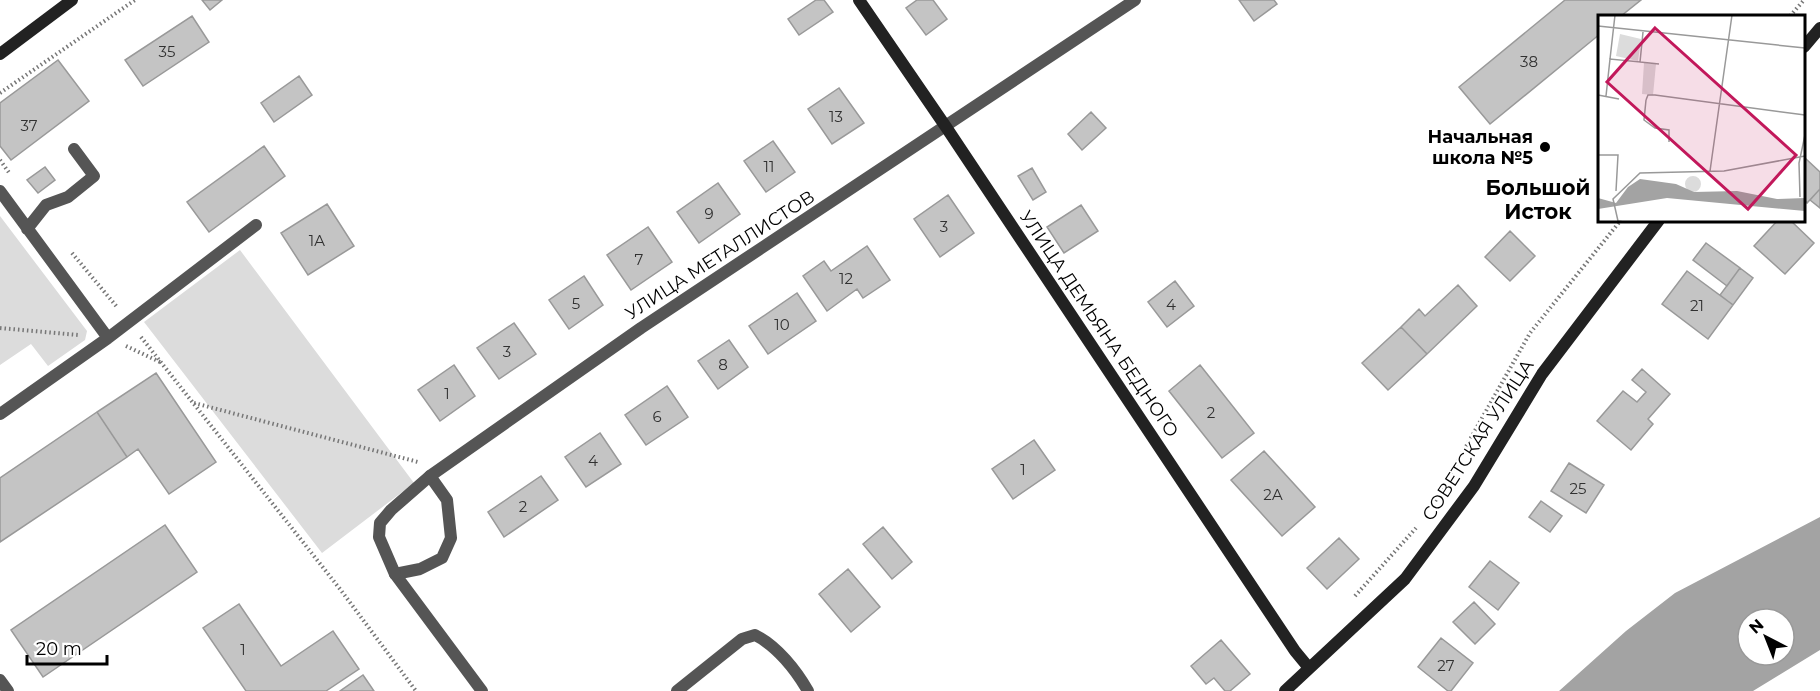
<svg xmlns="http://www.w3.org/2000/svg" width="1820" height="691" font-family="Montserrat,sans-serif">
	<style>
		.green { fill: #dcdcdc }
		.water { fill: #a3a3a3; fill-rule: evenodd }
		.building { fill: #c4c4c4; stroke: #999; stroke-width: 1.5 }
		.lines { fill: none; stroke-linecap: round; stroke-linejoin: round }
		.path { stroke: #777; stroke-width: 4; stroke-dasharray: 1.5 3; stroke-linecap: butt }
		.lane { stroke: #555; stroke-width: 12 }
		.street { stroke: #555; stroke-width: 12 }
		.secondary { stroke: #222; stroke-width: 12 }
		.poi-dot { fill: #000; stroke: #fff; stroke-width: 2 }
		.labels { text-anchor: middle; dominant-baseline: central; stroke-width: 4.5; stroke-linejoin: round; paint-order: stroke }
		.number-label { font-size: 15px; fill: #313131 }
		.poi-label { font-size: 18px; font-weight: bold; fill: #000; stroke: #fff; text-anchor: end }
		.street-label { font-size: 18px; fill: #000; stroke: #fff }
		.quarter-label { font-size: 21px; font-weight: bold; fill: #000; stroke: #fff }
		.inset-road { fill: none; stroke: #999; stroke-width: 1.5 }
		.view { fill: #c2185b; fill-opacity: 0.15; stroke: #c2185b; stroke-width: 3 }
		.inset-edge { fill: none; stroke: #000; stroke-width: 3 }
	</style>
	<rect width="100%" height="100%" fill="#fff"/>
	<path class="green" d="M 0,216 L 87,331 L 85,340 L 48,366 L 31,344 L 0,365 Z
		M 240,250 L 414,483 L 322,553 L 144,322 Z"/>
	<path class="water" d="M 1820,517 L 1820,650 L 1753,691 L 1559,691 L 1626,631 L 1675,593 ZM 1748,619 L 1784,619 L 1784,655 L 1748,655 Z"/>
	<path class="building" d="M 202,0 L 222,0 L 210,10 Z
		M 816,0 L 824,0 L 833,12 L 799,35 L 788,19 Z
		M 917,0 L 933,0 L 947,19 L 926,35 L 906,8 Z
		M 1239,0 L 1274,0 L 1277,4 L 1254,21 Z
		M 1565,0 L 1641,0 L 1621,16 L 1600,16 L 1600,34 L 1490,124 L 1459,87 Z
		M 192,16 L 209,42 L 143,86 L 125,60 Z
		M 58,60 L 89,101 L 11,160 L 0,146 L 0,103 Z
		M 299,76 L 312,95 L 274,122 L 261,103 Z
		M 839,88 L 864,123 L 832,144 L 808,109 Z
		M 1091,112 L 1106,128 L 1082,150 L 1068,134 Z
		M 773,141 L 795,172 L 766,192 L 744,161 Z
		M 264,146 L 285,176 L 209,232 L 187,202 Z
		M 1805,158 L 1820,172 L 1820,189 L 1807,203 L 1804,199 Z
		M 45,167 L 55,180 L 38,193 L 27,180 Z
		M 1032,168 L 1046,192 L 1033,200 L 1018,176 Z
		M 718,183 L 740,214 L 699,243 L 677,212 Z
		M 1820,189 L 1820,208 L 1810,200 Z
		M 948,195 L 974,233 L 940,257 L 914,219 Z
		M 327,204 L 354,246 L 308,275 L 281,233 Z
		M 1081,205 L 1098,231 L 1064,253 L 1047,227 Z
		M 1778,220 L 1790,220 L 1814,243 L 1785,274 L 1754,246 Z
		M 648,227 L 672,262 L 631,290 L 607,255 Z
		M 1510,231 L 1535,256 L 1510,281 L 1485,257 Z
		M 1706,243 L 1740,268 L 1727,286 L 1693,260 Z
		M 867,246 L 890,280 L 863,298 L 857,289 L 827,311 L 803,276 L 824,261 L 831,271 Z
		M 1740,268 L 1753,278 L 1733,305 L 1720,295 Z
		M 1687,271 L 1733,305 L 1708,339 L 1662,304 Z
		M 584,276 L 603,305 L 569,329 L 549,300 Z
		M 1175,281 L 1194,306 L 1167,327 L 1148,302 Z
		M 1458,285 L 1477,306 L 1427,354 L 1401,327 L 1419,309 L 1425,316 Z
		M 797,293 L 816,321 L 768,354 L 749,326 Z
		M 514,323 L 536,354 L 499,379 L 477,348 Z
		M 1401,327 L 1427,354 L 1388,390 L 1362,363 Z
		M 729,340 L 748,367 L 718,389 L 698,361 Z
		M 454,365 L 475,396 L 440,421 L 418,390 Z
		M 1200,365 L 1254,433 L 1222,458 L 1169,391 Z
		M 1642,369 L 1670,394 L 1648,419 L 1653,424 L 1631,450 L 1597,421 L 1623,391 L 1637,402 L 1646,392 L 1632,380 Z
		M 156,373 L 216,462 L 169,494 L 138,449 L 127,457 L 97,412 Z
		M 667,386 L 688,417 L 646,445 L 625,415 Z
		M 97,412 L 127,457 L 0,542 L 0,478 Z
		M 600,433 L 621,464 L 586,487 L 565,457 Z
		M 1034,440 L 1055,470 L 1013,499 L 992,469 Z
		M 1264,451 L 1315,507 L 1282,536 L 1231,480 Z
		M 1569,463 L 1604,485 L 1586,513 L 1551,491 Z
		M 541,476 L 558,500 L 504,537 L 488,512 Z
		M 1541,501 L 1562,516 L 1550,532 L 1529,517 Z
		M 165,525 L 197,572 L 43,677 L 11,630 Z
		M 883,527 L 912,562 L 892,579 L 863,544 Z
		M 1339,538 L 1359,559 L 1327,589 L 1307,568 Z
		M 1490,561 L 1519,583 L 1498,610 L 1469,587 Z
		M 848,569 L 880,607 L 851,632 L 819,594 Z
		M 1474,602 L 1495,624 L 1475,644 L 1453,622 Z
		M 239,604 L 281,666 L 333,631 L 359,669 L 326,691 L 246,691 L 203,628 Z
		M 1441,638 L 1473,663 L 1451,691 L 1448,691 L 1418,667 Z
		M 1221,640 L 1250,674 L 1230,691 L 1225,691 L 1214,678 L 1206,684 L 1191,666 Z
		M 363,675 L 374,691 L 340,691 Z"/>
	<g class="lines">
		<path class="path" d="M 1790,16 L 1804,0
			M 0,93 L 135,0
			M 0,160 L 10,174
			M 72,253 L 117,307
			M 0,328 L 78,335
			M 141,337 L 340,589 L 416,691
			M 126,346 L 160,362
			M 194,403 L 418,462
			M 1433,505 L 1530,333 L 1621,220
			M 1355,596 L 1416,528"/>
		<path class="lane" d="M 0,191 L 108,338 L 0,414
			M 27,229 L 46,205 L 68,197 L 94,176 L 74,149
			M 108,338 L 256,225
			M 430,476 L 447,500 L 451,538 L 442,558 L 420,569 L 395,574 L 482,691
			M 0,680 L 8,691
			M 677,691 L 742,639 L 755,635 C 777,646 796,670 808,691"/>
		<path class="street" d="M 395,574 L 379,537 L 380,523 L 391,510 L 430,476 L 641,328 L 1135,0"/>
		<path class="secondary" d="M 859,0 L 946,127 L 1295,651 L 1309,668
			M 1804,47 L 1820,28
			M 0,54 L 72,0
			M 1285,691 L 1405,579 L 1474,486 L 1542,374 L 1659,220"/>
	</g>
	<circle class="poi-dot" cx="1545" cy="147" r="6"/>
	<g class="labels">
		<g class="number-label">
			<text x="167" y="51">35</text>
			<text x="1529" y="61">38</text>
			<text x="836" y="116">13</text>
			<text x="29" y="125">37</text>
			<text x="769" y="166">11</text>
			<text x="709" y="213">9</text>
			<text x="944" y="226">3</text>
			<text x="317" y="240">1А</text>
			<text x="639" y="259">7</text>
			<text x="846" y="278">12</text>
			<text x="576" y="303">5</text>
			<text x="1171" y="304">4</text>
			<text x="1697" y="305">21</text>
			<text x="782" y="324">10</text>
			<text x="507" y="351">3</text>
			<text x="723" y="364">8</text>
			<text x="447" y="393">1</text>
			<text x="1211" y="412">2</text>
			<text x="657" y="416">6</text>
			<text x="593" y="460">4</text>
			<text x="1023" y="469">1</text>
			<text x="1578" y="488">25</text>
			<text x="1273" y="494">2А</text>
			<text x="523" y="506">2</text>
			<text x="243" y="649">1</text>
			<text x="1446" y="665">27</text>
		</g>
		<g class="poi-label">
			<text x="1533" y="137">Начальная<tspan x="1533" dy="21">школа №5</tspan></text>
		</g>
		<g class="street-label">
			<text transform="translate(720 255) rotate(-33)">УЛИЦА МЕТАЛЛИСТОВ</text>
			<text transform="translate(1099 324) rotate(56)">УЛИЦА ДЕМЬЯНА БЕДНОГО</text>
			<text transform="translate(1478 440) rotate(-57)">СОВЕТСКАЯ УЛИЦА</text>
		</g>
		<g class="quarter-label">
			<text x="1538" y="187">Большой<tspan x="1538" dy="24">Исток</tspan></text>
		</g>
	</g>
	<g transform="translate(1598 15)">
		<rect width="207" height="207" fill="#fff"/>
		<path d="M 22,19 L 43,24 L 40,46 L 18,41 ZM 46,48 L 58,49 L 55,80 L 44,79 ZM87 169a8 8 0 1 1 16 0a8 8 0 1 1-16 0Z" fill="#dcdcdc"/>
		<path d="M 42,164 L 78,169 L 96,177 L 139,176 L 179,184 L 207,183 L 207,196 L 69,183 L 0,194 L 0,183 L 18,188 L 30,172 Z" fill="#a3a3a3"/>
		<path class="inset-road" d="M 0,11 L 207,33M 12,44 L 17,0M 42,47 L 61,49M 0,80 L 21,84M 8,81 L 12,44 L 42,47 L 45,17M 48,85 L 50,80 L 57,80 L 207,100M 48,85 L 46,105 L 57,113 L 71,115 L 71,127M 0,140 L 20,140 L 18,176M 112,156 L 134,0M 202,182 L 201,148 L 207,120M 26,207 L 20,206 L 15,184 L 42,158 L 126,156 L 207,141"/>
		<path class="view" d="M 57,13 L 198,140 L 150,194 L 9,67 Z"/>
		<rect width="207" height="207" class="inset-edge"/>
	</g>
	<g transform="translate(1766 637) rotate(318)"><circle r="28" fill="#ffffff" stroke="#999999" stroke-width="1.5"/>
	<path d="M0-4.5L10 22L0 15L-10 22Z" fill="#000000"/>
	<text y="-9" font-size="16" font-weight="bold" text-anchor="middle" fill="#000000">N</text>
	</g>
	<path d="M27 655v9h80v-9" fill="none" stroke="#000000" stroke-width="3"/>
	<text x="36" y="655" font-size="18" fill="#000000" stroke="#ffffff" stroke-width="4.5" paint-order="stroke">20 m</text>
</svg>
